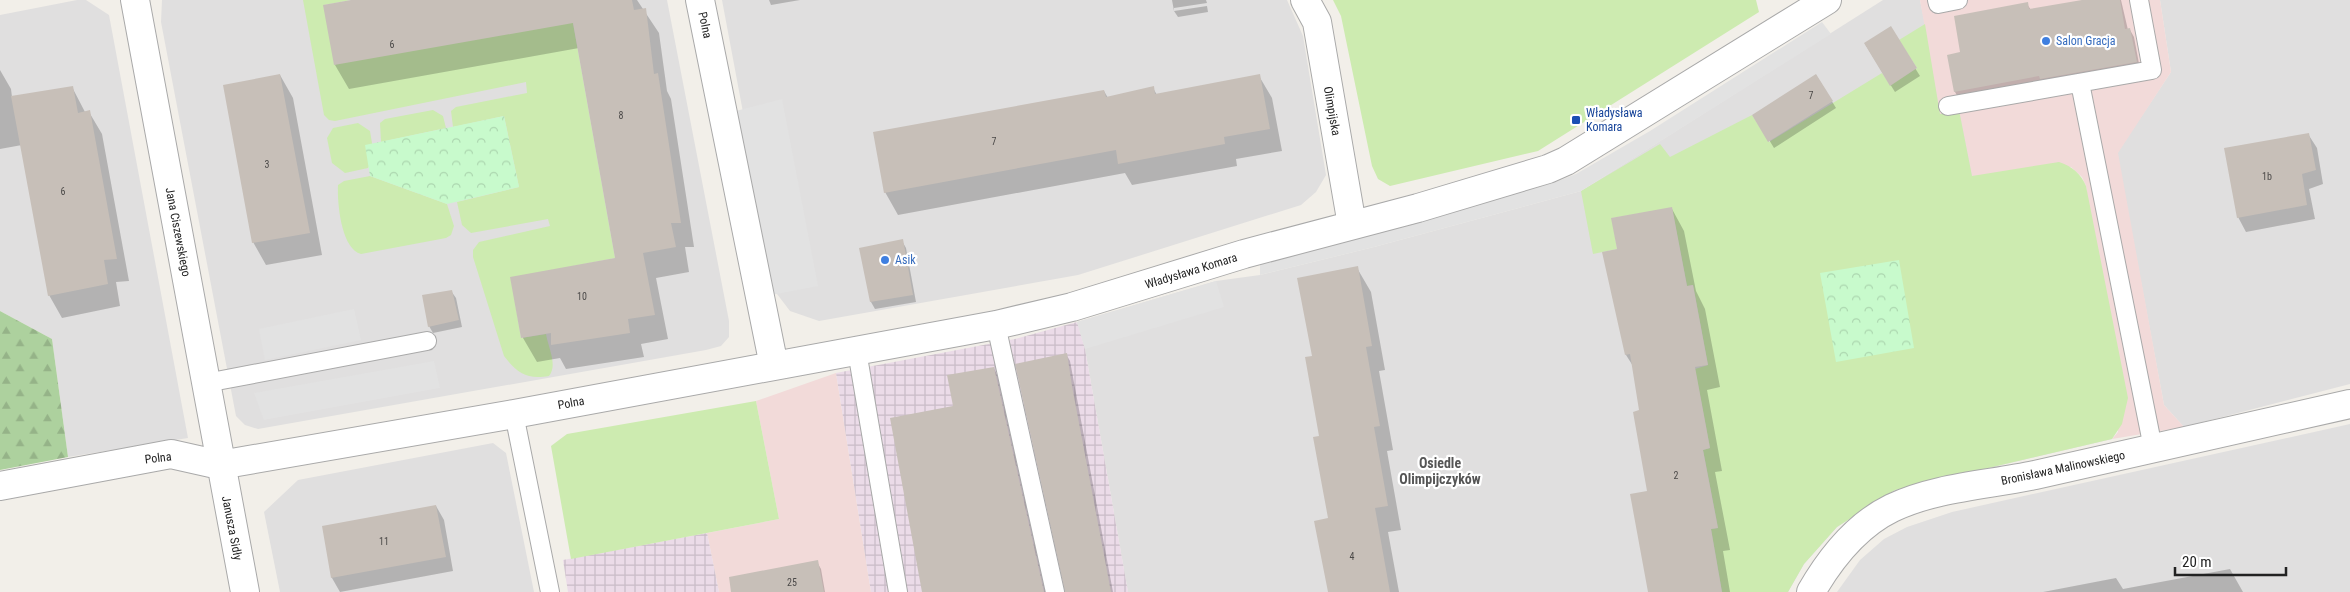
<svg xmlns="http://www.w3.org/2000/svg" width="2350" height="592" font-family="'Roboto Condensed',sans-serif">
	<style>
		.residential { fill: #e0dfdf }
		.commercial { fill: #f2dad9 }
		.industrial { fill: url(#industrial-grid) }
		.grass { fill: #cdebb0 }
		.forest { fill: url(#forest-firs) }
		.park { fill: url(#park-crowns) }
		.parking { fill: #e2e2e2 }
		.shadow { fill: #0003 }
		.building { fill: #c7bfb8 }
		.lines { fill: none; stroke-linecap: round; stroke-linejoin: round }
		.lane-casing { stroke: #a9a9a9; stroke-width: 20 }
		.street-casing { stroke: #a9a9a9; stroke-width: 30 }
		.lane { stroke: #fff; stroke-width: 18 }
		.street { stroke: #fff; stroke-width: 28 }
		.shop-dot { fill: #3f7fe0; stroke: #fff; stroke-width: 2 }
		.transit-dot { fill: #1a4fb4; stroke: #fff; stroke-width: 2 }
		.labels { text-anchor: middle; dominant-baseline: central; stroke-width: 4.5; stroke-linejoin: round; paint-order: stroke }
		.number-label { font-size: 10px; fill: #4b4948 }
		.street-label { font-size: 12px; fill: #222; stroke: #fff }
		.shop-label { font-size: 12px; fill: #366cbe; stroke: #fff; text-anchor: start }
		.transit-label { font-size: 12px; fill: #164399; stroke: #fff; text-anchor: start }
		.neighbourhood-label { font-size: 14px; font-weight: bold; fill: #555; stroke: #fff }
	</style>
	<defs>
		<pattern id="industrial-grid" width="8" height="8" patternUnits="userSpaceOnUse" patternTransform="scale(1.25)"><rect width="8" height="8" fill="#ebdbe8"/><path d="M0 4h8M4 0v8" fill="none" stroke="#c9bcc7"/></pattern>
		<pattern id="forest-firs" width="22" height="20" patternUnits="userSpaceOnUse" patternTransform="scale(1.25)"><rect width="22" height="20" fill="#add19e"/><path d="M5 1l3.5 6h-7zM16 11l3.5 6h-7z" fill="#95b388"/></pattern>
		<pattern id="park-crowns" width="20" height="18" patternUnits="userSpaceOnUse" patternTransform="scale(1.25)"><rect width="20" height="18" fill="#c8facc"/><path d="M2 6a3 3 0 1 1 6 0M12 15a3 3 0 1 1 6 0" fill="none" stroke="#acd6af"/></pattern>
	</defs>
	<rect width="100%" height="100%" fill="#f2efe9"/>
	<path class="residential" d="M 77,0 L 86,0 L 109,15 L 188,438 L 68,457 L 52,339 L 0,311 L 0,15 Z
		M 162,0 L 667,0 L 729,321 L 729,337 L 721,346 L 706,350 L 258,429 L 245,425 L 236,416 L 161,22 Z
		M 722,0 L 1287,0 L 1303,36 L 1326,175 L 1316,192 L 1301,205 L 1078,275 L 819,321 L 790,311 L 777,294 Z
		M 1883,0 L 1920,0 L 1925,24 L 2112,439 L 1895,490 L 1837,527 L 1804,564 L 1788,592 L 1128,592 L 1085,349 L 1077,322 L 1216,281 L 1260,275 L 1374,247 L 1581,191 Z
		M 2160,0 L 2350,0 L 2350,384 L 2184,427 L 2164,405 L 2117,153 L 2171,72 Z
		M 2350,424 L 2350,592 L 1837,592 L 1860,560 L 1884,539 L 1907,527 L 1952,512 Z
		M 493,443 L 506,453 L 534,592 L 280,592 L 264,512 L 298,480 Z"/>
	<path class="commercial" d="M 1920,0 L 2160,0 L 2171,72 L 2118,153 L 2164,405 L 2184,427 L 2112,439 L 2118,432 L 2086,186 L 2082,177 L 2071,167 L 1972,176 L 1959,110 L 1940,114 Z
		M 836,373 L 871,592 L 719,592 L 707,533 L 779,519 L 756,401 Z"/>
	<path class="industrial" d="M 1077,322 L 1085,349 L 1128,592 L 871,592 L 836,373 L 1015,339 Z
		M 707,533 L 719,592 L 568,592 L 563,560 Z"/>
	<path class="grass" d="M 303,0 L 351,0 L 324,5 L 573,23 L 615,258 L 511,278 L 521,338 L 546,334 C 548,347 558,365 549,376 C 527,380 517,373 504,356 L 473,257 L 473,250 L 479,242 L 550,226 L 548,219 L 471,233 L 462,225 L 457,202 L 519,187 L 504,116 L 453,127 L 451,111 L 456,107 L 527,93 L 526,82 L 335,121 L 329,120 L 324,115 Z
		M 1333,0 L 1756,0 L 1759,12 L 1538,151 L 1390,186 L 1378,179 L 1372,166 L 1341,16 Z
		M 1925,24 L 1940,114 L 1959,110 L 1972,176 L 2059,162 C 2072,166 2081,174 2086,186 L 2128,398 L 2122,424 L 2112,439 L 1895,490 L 1837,527 L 1804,564 L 1788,592 L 1722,592 L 1711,529 L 1718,528 L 1703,450 L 1710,448 L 1695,369 L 1708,365 L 1693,285 L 1687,286 L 1672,208 L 1612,218 L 1617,249 L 1593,254 L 1581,191 L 1660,144 L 1670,157 L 1752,115 L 1769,142 L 1882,73 L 1890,85 L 1917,68 L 1899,40 Z
		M 433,110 L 443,116 L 446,128 L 381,142 L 380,123 L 385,119 Z
		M 358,123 L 370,131 L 374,155 L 368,168 L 345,173 L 332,163 L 327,138 L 333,128 Z
		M 370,176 L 447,204 L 454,226 L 451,235 L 446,238 L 361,254 C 341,249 337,202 338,185 L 344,181 Z
		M 756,401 L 779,519 L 571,559 L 551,446 L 567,434 Z"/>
	<path class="forest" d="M 0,311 L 52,339 L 68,457 L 0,470 Z"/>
	<path class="park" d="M 504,116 L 519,187 L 447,204 L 370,176 L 365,145 Z
		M 1899,260 L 1914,348 L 1836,362 L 1820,273 Z"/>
	<path class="parking" d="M 1822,22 L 1831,34 L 1581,191 L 1374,247 L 1260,275 L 1260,259 L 1553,183 L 1576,174 L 1650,131 Z
		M 782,99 L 818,286 L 761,297 L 724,114 Z
		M 1216,281 L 1224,307 L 1085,349 L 1077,322 Z
		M 354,309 L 361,340 L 265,360 L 259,329 Z
		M 434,361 L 440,388 L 264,420 L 254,393 Z"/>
	<path class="shadow" d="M 357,0 L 637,0 L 659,33 L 667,91 L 671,99 L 694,247 L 685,247 L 689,272 L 656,278 L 668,339 L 641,344 L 644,357 L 566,369 L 560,358 L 537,362 L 523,338 L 512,278 L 617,259 L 579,48 L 349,89 L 335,65 Z
		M 769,0 L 800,0 L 771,5 Z
		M 1172,0 L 1206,0 L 1207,3 L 1174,8 L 1174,11 Z
		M 2089,0 L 2121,0 L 2128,30 L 2130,30 L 2134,37 L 2140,69 L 1959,99 L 1955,92 L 1948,56 L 1962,53 L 2027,4 L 2031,10 Z
		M 1207,6 L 1208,12 L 1178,17 L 1174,11 Z
		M 1890,28 L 1920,76 L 1895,92 L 1865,44 Z
		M 0,70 L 11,89 L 12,97 L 72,87 L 85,112 L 89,112 L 102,134 L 129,281 L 116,282 L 120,306 L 62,318 L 49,295 L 22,145 L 0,149 Z
		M 280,75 L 293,98 L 322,255 L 266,265 L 253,242 Z
		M 1816,75 L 1836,108 L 1774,148 L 1754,115 Z
		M 1259,76 L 1272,98 L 1282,151 L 1236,159 L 1237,166 L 1132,185 L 1125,173 L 898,215 L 885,192 L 1104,91 L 1108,98 L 1153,88 L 1157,95 Z
		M 2308,134 L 2317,148 L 2323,184 L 2309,189 L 2315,219 L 2246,232 L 2238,217 Z
		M 1672,209 L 1684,231 L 1696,291 L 1705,309 L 1720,387 L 1707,390 L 1722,471 L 1715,472 L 1730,550 L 1723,551 L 1730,592 L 1650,592 L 1649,492 L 1641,411 L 1633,366 L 1626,355 L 1618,250 Z
		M 902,241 L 906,248 L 916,302 L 875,309 L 871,302 L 861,249 Z
		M 1357,268 L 1371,292 L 1385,370 L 1379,371 L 1393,450 L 1387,451 L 1401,530 L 1388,532 L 1399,592 L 1329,592 L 1329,519 L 1313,357 Z
		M 451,291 L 456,298 L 462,327 L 433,333 L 429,326 Z
		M 1066,354 L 1070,361 L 1113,592 L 1066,592 Z
		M 994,369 L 998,376 L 1046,592 L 924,592 L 955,407 Z
		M 436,506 L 444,520 L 453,571 L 340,592 L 332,578 L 323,527 Z
		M 817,562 L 821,569 L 825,592 L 765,592 Z
		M 2230,569 L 2243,592 L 2043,592 L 2116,578 L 2123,589 Z"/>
	<path class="building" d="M 351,0 L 632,0 L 634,10 L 646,8 L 654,74 L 658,73 L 681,223 L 671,223 L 676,247 L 643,253 L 655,315 L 628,319 L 630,333 L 551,345 L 551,333 L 521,338 L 510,277 L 615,258 L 573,23 L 334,65 L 323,5 Z
		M 2082,0 L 2120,0 L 2125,29 L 2130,28 L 2137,62 L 2040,79 L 2039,76 L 1954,92 L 1947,55 L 1960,52 L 1954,16 L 2028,2 L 2029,9 Z
		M 1891,26 L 1917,68 L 1890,86 L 1864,43 Z
		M 280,74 L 310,233 L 252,243 L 223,85 Z
		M 1260,74 L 1270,129 L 1224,137 L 1225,144 L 1118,164 L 1116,150 L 884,193 L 873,132 L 1104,90 L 1106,97 L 1154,86 L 1155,94 Z
		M 1816,74 L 1833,101 L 1768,142 L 1752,115 Z
		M 73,86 L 78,113 L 90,110 L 117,259 L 104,260 L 108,284 L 48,296 L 11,96 Z
		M 2309,133 L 2316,170 L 2302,174 L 2307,205 L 2237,218 L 2224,148 Z
		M 1672,207 L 1687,286 L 1693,285 L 1708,365 L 1695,367 L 1710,448 L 1703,450 L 1718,528 L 1711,529 L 1722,592 L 1648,592 L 1630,494 L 1647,491 L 1633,412 L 1639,410 L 1630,354 L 1625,355 L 1602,252 L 1617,249 L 1611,218 Z
		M 903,239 L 913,295 L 870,302 L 859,248 Z
		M 1358,266 L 1372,346 L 1366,347 L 1380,426 L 1374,427 L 1388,506 L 1375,508 L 1390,592 L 1328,592 L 1314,521 L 1328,518 L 1313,437 L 1319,436 L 1305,357 L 1312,356 L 1297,278 Z
		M 452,290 L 459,320 L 428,327 L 422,295 Z
		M 1067,353 L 1072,386 L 1111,592 L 1065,592 L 1015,364 Z
		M 994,367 L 1044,592 L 922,592 L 890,418 L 953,406 L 947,375 Z
		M 436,505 L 446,557 L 331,578 L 322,526 Z
		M 818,560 L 824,592 L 731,592 L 729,577 Z"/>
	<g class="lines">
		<defs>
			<path id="lane" d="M 1937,0 L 1938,4 L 1958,0
				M 2080,83 L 2153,448
				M 1948,106 L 2152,70 L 2139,0
				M 996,325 L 1055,592
				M 857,351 L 898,592
				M 206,383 L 427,341
				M 514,414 L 550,592"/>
			<path id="street" d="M 135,0 L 245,592
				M 700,0 L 774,366
				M 1305,0 L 1317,22 L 1352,225
				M 0,486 L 171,454 L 220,465 L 514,414 L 996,325 L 1072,307 L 1244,254 L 1418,208 L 1548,169 L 1566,161 L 1827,0
				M 1811,592 C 1830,559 1857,525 1892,508 C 1936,487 1988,485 2035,475 C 2140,452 2245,428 2350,404"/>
		</defs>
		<use href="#lane" class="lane-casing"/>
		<use href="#street" class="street-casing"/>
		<use href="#lane" class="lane"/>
		<use href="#street" class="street"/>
	</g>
	<g class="shop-dot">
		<circle cx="2046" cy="41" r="5"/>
		<circle cx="885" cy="260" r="5"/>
	</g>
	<rect class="transit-dot" x="1571" y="115" width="10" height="10" rx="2.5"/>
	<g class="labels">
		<g class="number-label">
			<text x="392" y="44">6</text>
			<text x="1811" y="95">7</text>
			<text x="621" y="115">8</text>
			<text x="994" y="141">7</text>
			<text x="267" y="164">3</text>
			<text x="2267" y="176">1b</text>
			<text x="63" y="191">6</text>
			<text x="582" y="296">10</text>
			<text x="1676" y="475">2</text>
			<text x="384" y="541">11</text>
			<text x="1352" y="556">4</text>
			<text x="792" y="582">25</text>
		</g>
		<g class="street-label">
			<text transform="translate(705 25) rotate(78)">Polna</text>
			<text transform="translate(1332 111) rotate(80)">Olimpijska</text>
			<text transform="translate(178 232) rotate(79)">Jana Ciszewskiego</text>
			<text transform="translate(1191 271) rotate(-17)">Władysława Komara</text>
			<text transform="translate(571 403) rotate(-10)">Polna</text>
			<text transform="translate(158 458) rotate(-7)">Polna</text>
			<text transform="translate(2063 468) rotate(-12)">Bronisława Malinowskiego</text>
			<text transform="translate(232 528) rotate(79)">Janusza Sidły</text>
		</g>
		<g class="shop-label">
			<text x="2056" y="41">Salon Gracja</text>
			<text x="895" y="260">Asik</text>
		</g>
		<g class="transit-label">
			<text x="1586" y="113">Władysława<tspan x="1586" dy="14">Komara</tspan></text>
		</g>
		<g class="neighbourhood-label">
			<text x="1440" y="463">Osiedle<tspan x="1440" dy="16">Olimpijczyków</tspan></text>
		</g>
	</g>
	<path d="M2175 567v8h111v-8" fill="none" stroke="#222222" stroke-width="2.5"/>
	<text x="2182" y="567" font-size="15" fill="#222222" stroke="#ffffff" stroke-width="4" paint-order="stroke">20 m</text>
</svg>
